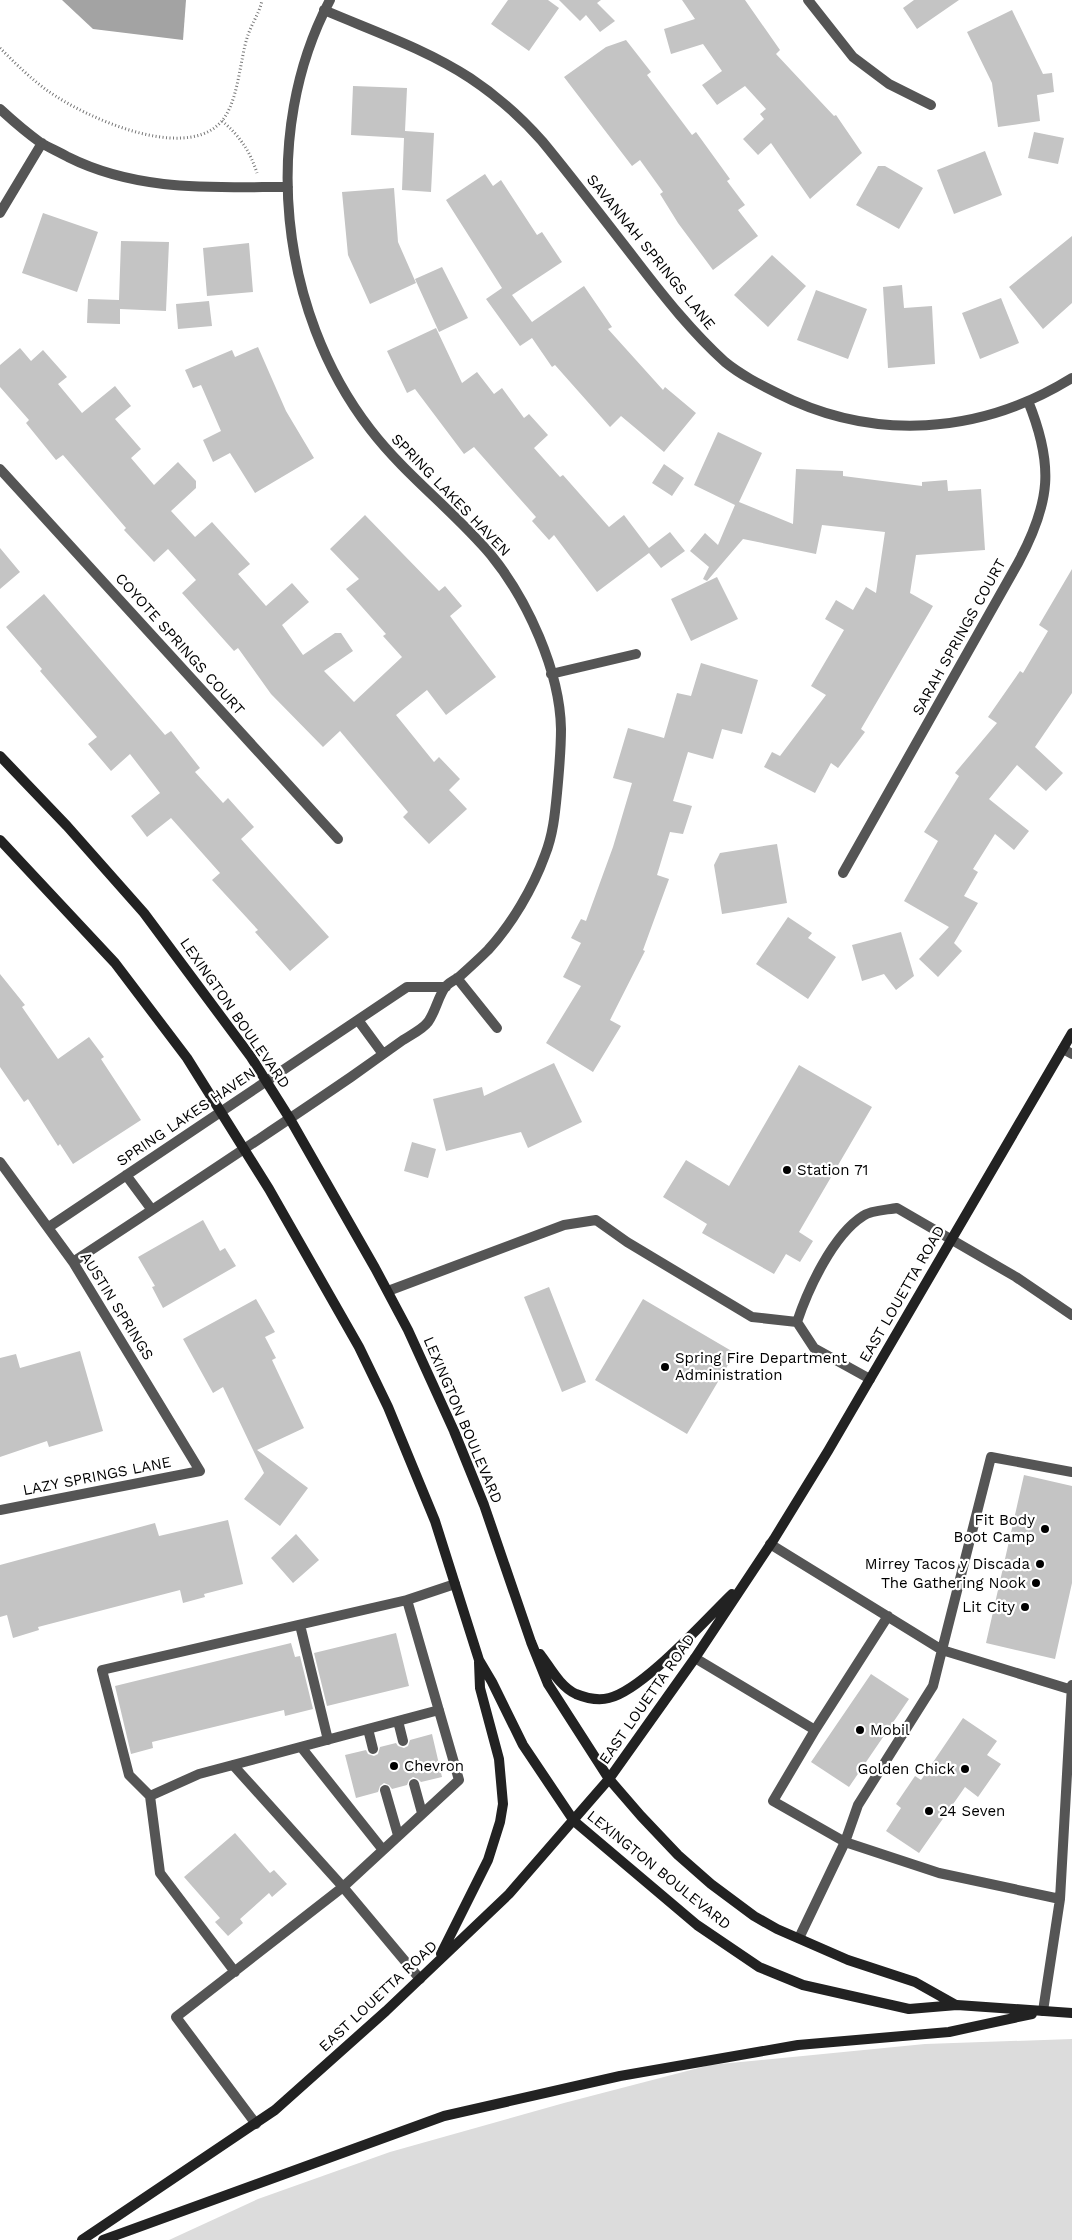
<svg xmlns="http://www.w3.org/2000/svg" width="1072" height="2240" font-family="'Work Sans',sans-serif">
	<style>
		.green { fill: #dcdcdc }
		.water { fill: #a3a3a3 }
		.building { fill: #c4c4c4 }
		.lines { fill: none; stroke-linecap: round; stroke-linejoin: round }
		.path { stroke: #777; stroke-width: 3; stroke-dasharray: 1 2.5; stroke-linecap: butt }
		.service { stroke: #555; stroke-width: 10 }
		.minor { stroke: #555; stroke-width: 10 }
		.secondary { stroke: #222; stroke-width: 10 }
		.poi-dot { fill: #000; stroke: #fff; stroke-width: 2 }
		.labels { text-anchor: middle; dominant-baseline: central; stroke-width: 4.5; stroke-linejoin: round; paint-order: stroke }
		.street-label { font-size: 15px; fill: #000; stroke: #fff }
		.poi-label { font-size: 15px; fill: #000; stroke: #fff; text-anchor: start }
	</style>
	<rect width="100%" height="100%" fill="#fff"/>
	<path class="green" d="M 1072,2039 L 1072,2240 L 169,2240 L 258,2199 L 390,2152 L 564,2103 L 710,2065 L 925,2044 Z"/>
	<path class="water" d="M 62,0 L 186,0 L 183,40 L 93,29 Z"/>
	<path class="building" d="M 508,0 L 548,0 L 559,8 L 529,51 L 491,24 Z
		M 559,0 L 601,0 L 597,3 L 615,21 L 600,32 L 586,15 L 580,21 Z
		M 682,0 L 745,0 L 780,50 L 776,54 L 834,116 L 836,115 L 862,153 L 810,199 L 771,143 L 758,155 L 743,139 L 764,119 L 760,114 L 766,109 L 745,86 L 717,105 L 702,85 L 722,71 L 703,44 L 671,54 L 664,29 L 695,19 Z
		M 914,0 L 959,0 L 917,29 L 903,8 Z
		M 1012,10 L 1043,74 L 1052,73 L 1054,92 L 1037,95 L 1040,121 L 998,127 L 992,83 L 967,32 Z
		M 626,40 L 651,72 L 647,75 L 692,135 L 696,132 L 730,179 L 727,181 L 745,205 L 738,210 L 758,236 L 713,270 L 678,223 L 660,194 L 663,192 L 640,160 L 632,166 L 564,77 L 606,47 Z
		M 353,86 L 407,88 L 405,131 L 434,133 L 431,192 L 402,190 L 404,138 L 351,135 Z
		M 1034,132 L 1064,138 L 1058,164 L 1028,158 Z
		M 985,151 L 1002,195 L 954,214 L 937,170 Z
		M 878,166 L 885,166 L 923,188 L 899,229 L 856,205 Z
		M 485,174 L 493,186 L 501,180 L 537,235 L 542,232 L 562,262 L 512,295 L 532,322 L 584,286 L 612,327 L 608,329 L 663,390 L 665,387 L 696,413 L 664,452 L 621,416 L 610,427 L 555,365 L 552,367 L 532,338 L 520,346 L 486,299 L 502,288 L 446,200 Z
		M 394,188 L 398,242 L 416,283 L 370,304 L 348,255 L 342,192 Z
		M 43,213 L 98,232 L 77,292 L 22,273 Z
		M 1072,236 L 1072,303 L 1043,329 L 1009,287 Z
		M 121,241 L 169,242 L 166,311 L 120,309 L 120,324 L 87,323 L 88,299 L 119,300 Z
		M 249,243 L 253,292 L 207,296 L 203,248 Z
		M 772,255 L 806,286 L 768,327 L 734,295 Z
		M 442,267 L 468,318 L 439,332 L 415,279 Z
		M 902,285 L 904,308 L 932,306 L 935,364 L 888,368 L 883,287 Z
		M 816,290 L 867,309 L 848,359 L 797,340 Z
		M 1001,298 L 1019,343 L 980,359 L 962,313 Z
		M 209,301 L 212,326 L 178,329 L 176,304 Z
		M 436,328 L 462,383 L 477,372 L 494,394 L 502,388 L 524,418 L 529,414 L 548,435 L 534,448 L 560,477 L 563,475 L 609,527 L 624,515 L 649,548 L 670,532 L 685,551 L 661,568 L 649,553 L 597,592 L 554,535 L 549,540 L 532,521 L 536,517 L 474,447 L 464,454 L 415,389 L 407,393 L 387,351 Z
		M 258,347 L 286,411 L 314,458 L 255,493 L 230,453 L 213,462 L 203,440 L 221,431 L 201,385 L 193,388 L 185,370 L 232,350 L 235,357 Z
		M 20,348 L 31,361 L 43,350 L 67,377 L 58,384 L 82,413 L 115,386 L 131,406 L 115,419 L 141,449 L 131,458 L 154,485 L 178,462 L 196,481 L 196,488 L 171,511 L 195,537 L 212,522 L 250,564 L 238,574 L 266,606 L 292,583 L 309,602 L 282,625 L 303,655 L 335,633 L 341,633 L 353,651 L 324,671 L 354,702 L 402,657 L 383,636 L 386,634 L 346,589 L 359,579 L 330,549 L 365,515 L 439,591 L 445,586 L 462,606 L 450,616 L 496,677 L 446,715 L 427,690 L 396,715 L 434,762 L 439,757 L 460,779 L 449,790 L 467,809 L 429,844 L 403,817 L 408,812 L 340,731 L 323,747 L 271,694 L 238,648 L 234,651 L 182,593 L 196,580 L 168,549 L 154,562 L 124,530 L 126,528 L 63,455 L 56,460 L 26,423 L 29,420 L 0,387 L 0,365 Z
		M 718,432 L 762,453 L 739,502 L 793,524 L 796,469 L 843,471 L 843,476 L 922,486 L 922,482 L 947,480 L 948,491 L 981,489 L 985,550 L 916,555 L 910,593 L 933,606 L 861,729 L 865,732 L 838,768 L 831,763 L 815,793 L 764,767 L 772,752 L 780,756 L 826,695 L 811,686 L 844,630 L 825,619 L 836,600 L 853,610 L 866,587 L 876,593 L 885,532 L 822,525 L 816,554 L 743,539 L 707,581 L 703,579 L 709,567 L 690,551 L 705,533 L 718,545 L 735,505 L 694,485 Z
		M 664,464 L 684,478 L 672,496 L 652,483 Z
		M 0,548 L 20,572 L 0,589 Z
		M 1072,569 L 1072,693 L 1035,747 L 1063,773 L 1046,791 L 1017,765 L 989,799 L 1029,831 L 1014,850 L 995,834 L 973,869 L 978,872 L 964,896 L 978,903 L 954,943 L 962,951 L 938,977 L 919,959 L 949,927 L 904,901 L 938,841 L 924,832 L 959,776 L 955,773 L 997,723 L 988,717 L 1020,671 L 1023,673 L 1048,631 L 1039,625 Z
		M 717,577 L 738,619 L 691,641 L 671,599 Z
		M 44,594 L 165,735 L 171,731 L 200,768 L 195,772 L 223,803 L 228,798 L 254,827 L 241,839 L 329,937 L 290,971 L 255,932 L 258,930 L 212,880 L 220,873 L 171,818 L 147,837 L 131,816 L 160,793 L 130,754 L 111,771 L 88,744 L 97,737 L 40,671 L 42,669 L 6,627 Z
		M 701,663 L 758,680 L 742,734 L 722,729 L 713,759 L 688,752 L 673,801 L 692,806 L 683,834 L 670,832 L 657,875 L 669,879 L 643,950 L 645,951 L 610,1020 L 621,1026 L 593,1072 L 546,1043 L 581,986 L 563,977 L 581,943 L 571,938 L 581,919 L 586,921 L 613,847 L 632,783 L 613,778 L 628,728 L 664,738 L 677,693 L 691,696 Z
		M 777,844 L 787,903 L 722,914 L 714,865 L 720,853 Z
		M 788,917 L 812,933 L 808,938 L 836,957 L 808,999 L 756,964 Z
		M 901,932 L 914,976 L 896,990 L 884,974 L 862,981 L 852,945 Z
		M 0,974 L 25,1005 L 22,1007 L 58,1059 L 89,1037 L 104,1057 L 101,1059 L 141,1120 L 73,1164 L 60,1144 L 58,1146 L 28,1099 L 24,1102 L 0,1067 Z
		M 554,1063 L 582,1122 L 528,1148 L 521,1132 L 446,1151 L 433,1099 L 482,1087 L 484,1096 Z
		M 799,1065 L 872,1107 L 799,1232 L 813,1241 L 800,1262 L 786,1254 L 774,1274 L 702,1233 L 707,1224 L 663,1197 L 686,1160 L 729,1186 Z
		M 412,1142 L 436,1149 L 428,1178 L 404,1171 Z
		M 203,1220 L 220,1251 L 225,1248 L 236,1266 L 163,1308 L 152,1287 L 155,1286 L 138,1257 Z
		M 549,1287 L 586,1382 L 562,1392 L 524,1297 Z
		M 256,1299 L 275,1332 L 265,1337 L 276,1358 L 272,1360 L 304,1428 L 257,1450 L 308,1488 L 280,1526 L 244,1499 L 264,1473 L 223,1387 L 213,1393 L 183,1339 Z
		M 643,1299 L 735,1353 L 687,1434 L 595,1380 Z
		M 80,1351 L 103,1431 L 49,1447 L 47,1441 L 0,1457 L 0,1358 L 16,1354 L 20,1368 Z
		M 1024,1475 L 1072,1486 L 1072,1583 L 1055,1659 L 986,1643 Z
		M 228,1520 L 243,1584 L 204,1594 L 205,1597 L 183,1603 L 180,1590 L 38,1627 L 39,1630 L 13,1638 L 7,1615 L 0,1617 L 0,1565 L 155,1523 L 159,1536 Z
		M 296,1534 L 319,1560 L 293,1583 L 271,1558 Z
		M 396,1633 L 409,1686 L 327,1706 L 314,1653 Z
		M 291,1643 L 295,1657 L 300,1656 L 313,1709 L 285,1716 L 284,1710 L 152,1742 L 153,1748 L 131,1754 L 115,1686 Z
		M 871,1674 L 909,1699 L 849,1787 L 811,1762 Z
		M 963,1718 L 997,1741 L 987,1755 L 1001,1764 L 978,1797 L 965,1787 L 919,1853 L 886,1831 L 901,1808 L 896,1804 L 915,1776 L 921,1780 Z
		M 432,1734 L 442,1777 L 421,1782 L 418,1779 L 413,1777 L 409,1780 L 407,1785 L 392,1789 L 389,1785 L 384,1783 L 380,1786 L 378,1792 L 356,1798 L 345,1755 L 366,1750 L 368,1754 L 374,1756 L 378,1754 L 380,1747 L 396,1743 L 398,1746 L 404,1748 L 408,1746 L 410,1740 Z
		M 235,1833 L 270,1873 L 274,1870 L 287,1884 L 272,1897 L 269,1893 L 240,1919 L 243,1923 L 228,1936 L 215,1922 L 220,1918 L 184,1877 Z"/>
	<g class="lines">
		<path class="path" d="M 0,48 C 15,63 31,79 48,91 C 85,117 179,160 218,125 C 239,106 239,61 248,35 C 252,23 260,12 262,0
			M 222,121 C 239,135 250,151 257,173"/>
		<path class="service" d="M 1063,1049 L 1072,1054
			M 388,1291 L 564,1225 L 596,1220 L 627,1242 L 752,1317 L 797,1322
			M 870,1379 L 814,1348 L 797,1322 C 808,1289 833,1235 863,1216 C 871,1210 887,1210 897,1208 L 1016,1277 L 1072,1315
			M 770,1544 L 942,1650 L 933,1686 L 858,1805 L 845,1842 L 799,1938
			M 888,1616 L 815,1730 L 773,1801 L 845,1842 L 939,1873 L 1060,1899
			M 300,1625 L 328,1740
			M 695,1658 L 815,1730
			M 1072,1690 L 942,1650 L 991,1457 L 1072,1472
			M 398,1721 L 403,1741
			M 368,1729 L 373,1749
			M 301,1747 L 383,1850
			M 233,1765 L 343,1887 L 176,2017 L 256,2124
			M 414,1784 L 422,1813
			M 385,1790 L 398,1835
			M 150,1796 L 199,1774 L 439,1710
			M 235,1972 L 160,1873 L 150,1796 L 129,1775 L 102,1670 L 407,1600
			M 420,1979 L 343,1887 L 459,1780 L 407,1600 L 455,1584
			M 1043,2011 L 1060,1899 L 1072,1685"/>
		<path class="minor" d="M 808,0 L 853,57 L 889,84 L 931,105
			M 324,10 C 373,31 426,49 470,78 C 497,96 521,117 542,141 C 575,181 606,222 638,263 C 665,298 692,332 725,362 C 741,375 759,384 777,393 C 873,442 980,435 1072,378
			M 0,109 C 13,121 27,133 41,143 C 50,148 59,152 68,157 C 138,192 212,187 288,187
			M 0,213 L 42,143
			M 0,469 L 338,839
			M 551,674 L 636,654
			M 843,873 L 1018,563 C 1051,502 1054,465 1028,401
			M 457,978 L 497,1028
			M 358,1020 L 383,1054
			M 0,1162 L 73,1262 L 200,1471 L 0,1510
			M 126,1175 L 152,1210
			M 49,1227 L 407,987 L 446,987
			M 73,1262 C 166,1201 259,1140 351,1077 C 368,1065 386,1052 403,1040 C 411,1035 423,1029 428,1022 C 436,1011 438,996 446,986 C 450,982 455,980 459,977 C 469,968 479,959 488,950 C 512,924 533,888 545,855 C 553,835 555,814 557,793 C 559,772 561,750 561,729 C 560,671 527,599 491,555 C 453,510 406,476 370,429 C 279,311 260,132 330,0"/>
		<path class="secondary" d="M 0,756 L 67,826 L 144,913 L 251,1057 L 290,1119 L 375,1268 L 408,1330 L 454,1431 L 484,1505 L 531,1642 L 548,1684 L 609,1779 L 641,1816 L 678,1855 L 711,1884 L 754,1916 L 777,1929 L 848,1960 L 915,1982 L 956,2005
			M 0,840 L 115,963 L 187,1058 L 269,1189 L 359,1347 L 388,1407 L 435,1521 L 479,1660 L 492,1682 L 523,1745 L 574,1821 L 697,1925 L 759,1967 L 803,1985 L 909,2009 L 957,2005 L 1072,2013
			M 540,1654 C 550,1667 560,1687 576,1694 C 586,1698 598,1701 609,1698 C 643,1690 705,1620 732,1594
			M 441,1954 L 488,1860 L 500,1822 L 503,1804 L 499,1759 L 480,1688 L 479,1662
			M 82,2240 L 275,2110 L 386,2011 L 509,1894 L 609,1779 L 695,1658 L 774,1539 L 828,1451 L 1072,1033
			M 103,2240 L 444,2116 L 620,2076 L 798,2045 L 949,2032 L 1032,2014"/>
	</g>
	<g class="poi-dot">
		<circle cx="787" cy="1170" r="5"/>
		<circle cx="665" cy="1367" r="5"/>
		<circle cx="1045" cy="1529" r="5"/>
		<circle cx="1040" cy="1564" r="5"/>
		<circle cx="1036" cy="1583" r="5"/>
		<circle cx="1025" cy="1607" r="5"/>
		<circle cx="860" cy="1730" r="5"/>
		<circle cx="394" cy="1766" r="5"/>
		<circle cx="965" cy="1769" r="5"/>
		<circle cx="929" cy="1811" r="5"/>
	</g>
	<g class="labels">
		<g class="street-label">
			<text transform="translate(651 252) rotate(51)">SAVANNAH SPRINGS LANE</text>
			<text transform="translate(451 495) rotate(46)">SPRING LAKES HAVEN</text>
			<text transform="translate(959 637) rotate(-61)">SARAH SPRINGS COURT</text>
			<text transform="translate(180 644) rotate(48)">COYOTE SPRINGS COURT</text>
			<text transform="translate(235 1013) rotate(55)">LEXINGTON BOULEVARD</text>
			<text transform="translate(186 1117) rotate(-34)">SPRING LAKES HAVEN</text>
			<text transform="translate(902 1294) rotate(-60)">EAST LOUETTA ROAD</text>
			<text transform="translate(117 1306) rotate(58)">AUSTIN SPRINGS</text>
			<text transform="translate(463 1420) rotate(67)">LEXINGTON BOULEVARD</text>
			<text transform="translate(97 1476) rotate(-11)">LAZY SPRINGS LANE</text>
			<text transform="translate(647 1699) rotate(-55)">EAST LOUETTA ROAD</text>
			<text transform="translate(659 1870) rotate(39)">LEXINGTON BOULEVARD</text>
			<text transform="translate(378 1996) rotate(-43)">EAST LOUETTA ROAD</text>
		</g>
		<g class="poi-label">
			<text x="797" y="1170">Station 71</text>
			<text x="675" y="1358">Spring Fire Department<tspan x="675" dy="17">Administration</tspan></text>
			<text x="1035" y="1520" text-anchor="end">Fit Body<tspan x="1035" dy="17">Boot Camp</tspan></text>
			<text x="1030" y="1564" text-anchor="end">Mirrey Tacos y Discada</text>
			<text x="1026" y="1583" text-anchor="end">The Gathering Nook</text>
			<text x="1015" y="1607" text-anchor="end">Lit City</text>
			<text x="870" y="1730">Mobil</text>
			<text x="404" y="1766">Chevron</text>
			<text x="955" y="1769" text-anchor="end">Golden Chick</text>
			<text x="939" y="1811">24 Seven</text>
		</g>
	</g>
</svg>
